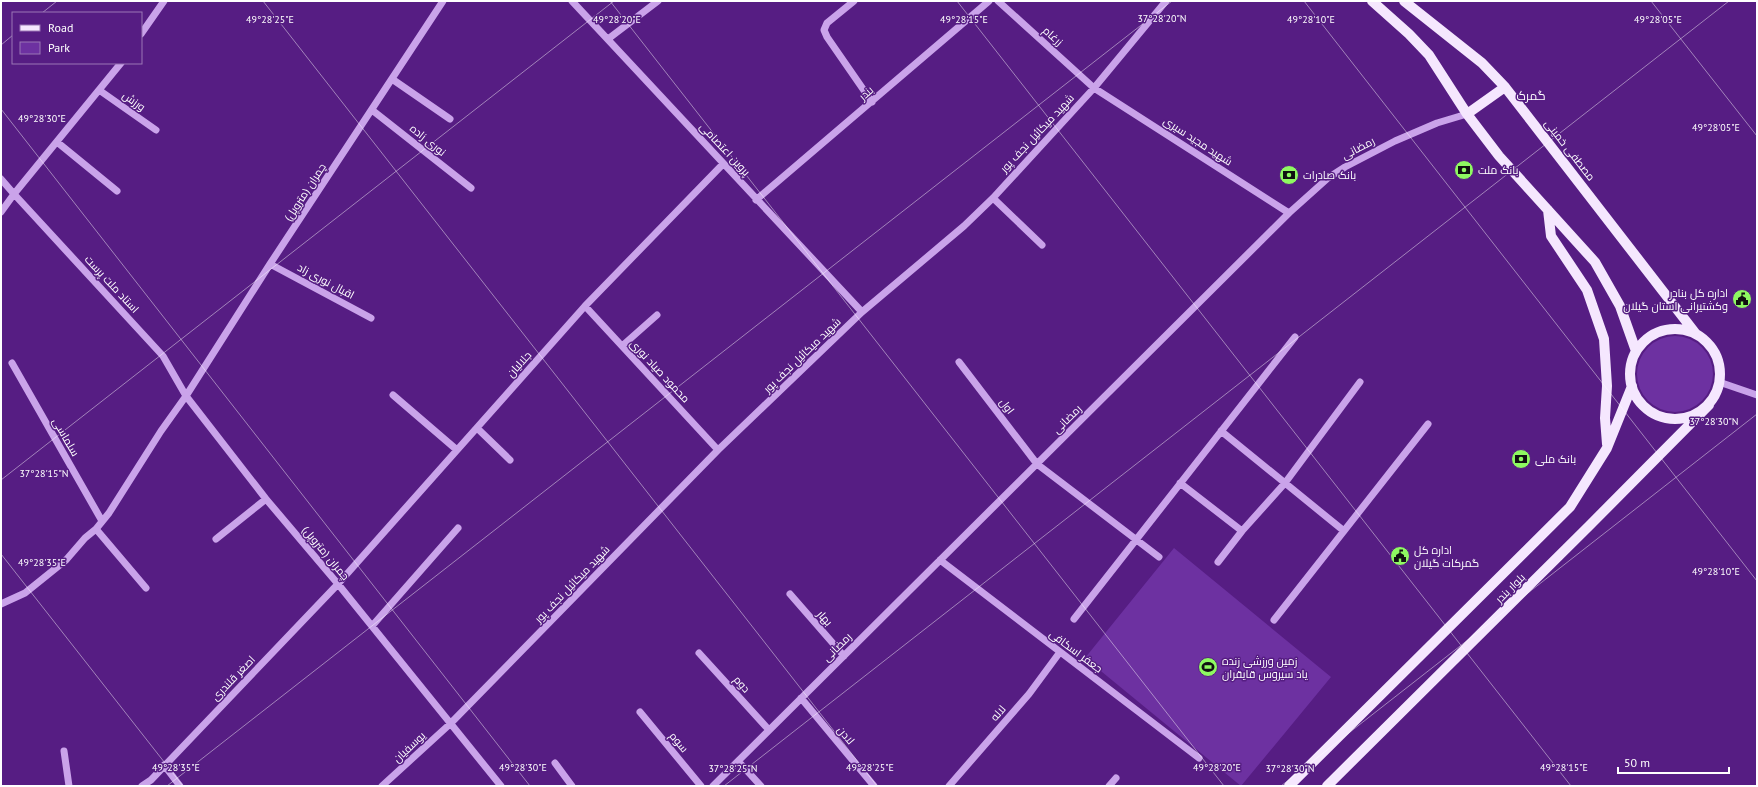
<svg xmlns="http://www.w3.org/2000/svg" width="1758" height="787" font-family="'PT Sans',Cairo,sans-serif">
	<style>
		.green { fill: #6d31a1 }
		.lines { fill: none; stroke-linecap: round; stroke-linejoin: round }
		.minor { stroke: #caa3ea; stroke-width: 7 }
		.major { stroke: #f5e7fe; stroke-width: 10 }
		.ticks { fill: none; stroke: #fff; stroke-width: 1; stroke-opacity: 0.45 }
		.labels { text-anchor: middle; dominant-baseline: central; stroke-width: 3; stroke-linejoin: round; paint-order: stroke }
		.street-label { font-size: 11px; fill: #fff; stroke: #561d83 }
		.poi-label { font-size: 11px; fill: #fff; stroke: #561d83; text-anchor: start }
		.neighbourhood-label { font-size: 12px; fill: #fff; stroke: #561d83 }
		.ticks-label { font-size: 10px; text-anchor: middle; fill: #fff; stroke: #561d83; stroke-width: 3; stroke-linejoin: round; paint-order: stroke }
	</style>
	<rect width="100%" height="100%" fill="#561d83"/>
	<path class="green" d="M1637 374a38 38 0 1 1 76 0a38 38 0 1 1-76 0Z
		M 1174,548 L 1331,677 L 1241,786 L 1085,658 Z"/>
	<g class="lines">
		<path class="minor" d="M 443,1 L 270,264 L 186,396 L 266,499 L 338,584 L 501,786
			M 572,1 L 862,312
			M 854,1 L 827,23 L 824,30 L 827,37 L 872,102
			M 998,1 L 1094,88 L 1289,213
			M 141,34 L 164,1
			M 608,39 L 658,1
			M 392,79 L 450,119
			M 99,90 L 156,130
			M 372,110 L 471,188
			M 57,142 L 117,191
			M 1,179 L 14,194 L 1,212
			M 993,198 L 1042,245
			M 756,200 L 989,1
			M 270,264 L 371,318
			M 585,306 L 718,450
			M 622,346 L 657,315
			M 959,362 L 1037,464 L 1159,557
			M 12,363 L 102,521
			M 1719,382 L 1757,395
			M 393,395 L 457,450
			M 477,428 L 510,460
			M 1221,431 L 1344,531
			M 1180,483 L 1242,531
			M 96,529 L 146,588
			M 216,539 L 266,499
			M 940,560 L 1199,758
			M 1218,562 L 1242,531 L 1285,483 L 1360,382
			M 790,594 L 844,656
			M 1,604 L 25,593 L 66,560 L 85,538 L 96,529 L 109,513 L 161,431 L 186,396 L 163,356 L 14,194 L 121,63
			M 1074,619 L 1295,337
			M 1274,620 L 1428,424
			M 372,626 L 458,528
			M 699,653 L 769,730
			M 801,698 L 874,786
			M 640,712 L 701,786
			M 64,751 L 69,786
			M 738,761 L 761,786
			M 555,763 L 572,786
			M 164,765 L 180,786
			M 142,786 L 151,780 L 338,584 L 585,306 L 723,164
			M 382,786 L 450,724 L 718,450 L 862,312 L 964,226 L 993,198 L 1094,88 L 1166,1
			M 713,786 L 1289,213 L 1328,178 L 1345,167 L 1395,141 L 1437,123 L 1467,114
			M 949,786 L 1029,694 L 1060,652
			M 1109,786 L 1116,778"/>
		<path class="major" d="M 1372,1 L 1409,34 L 1429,55 L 1467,114 L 1499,156 L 1595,262 L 1620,306 L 1636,351
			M 1404,1 L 1482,63 L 1505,87 L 1696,334
			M 1467,114 L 1505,87
			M 1548,210 L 1551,236 L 1587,290 L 1604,339 L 1607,386 L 1605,418 L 1607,444
			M1630 374a45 45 0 1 1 90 0a45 45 0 1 1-90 0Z
			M 1289,786 L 1570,507 L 1607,448 L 1632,386
			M 1327,786 L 1589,526 L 1709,405"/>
	</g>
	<path class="ticks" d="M 263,1 L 877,786M 610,1 L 1224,786M 957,1 L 1571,786M 1304,1 L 1757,581M 1651,1 L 1757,136M 42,13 L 57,1M 1,45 L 13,35M 1,109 L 530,786M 1,480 L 614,1M 1,554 L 183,786M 167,786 L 1172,1M 724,786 L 1729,1M 1281,786 L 1757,414"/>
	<defs>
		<symbol id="bank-disc" viewBox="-11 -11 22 22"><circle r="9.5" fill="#8ef961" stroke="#561d83"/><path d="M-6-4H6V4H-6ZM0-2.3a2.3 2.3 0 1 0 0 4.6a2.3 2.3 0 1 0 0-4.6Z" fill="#111"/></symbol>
		<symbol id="civic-disc" viewBox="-11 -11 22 22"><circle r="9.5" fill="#8ef961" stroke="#561d83"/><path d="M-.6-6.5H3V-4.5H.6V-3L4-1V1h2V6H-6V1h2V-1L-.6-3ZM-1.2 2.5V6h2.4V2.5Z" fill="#111"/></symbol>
		<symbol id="stadium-disc" viewBox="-11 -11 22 22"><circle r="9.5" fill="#8ef961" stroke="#561d83"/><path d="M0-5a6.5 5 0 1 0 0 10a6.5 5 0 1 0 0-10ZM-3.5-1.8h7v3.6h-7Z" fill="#111"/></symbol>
	</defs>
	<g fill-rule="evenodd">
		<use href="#bank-disc" x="1453" y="159" width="22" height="22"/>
		<use href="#bank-disc" x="1278" y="164" width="22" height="22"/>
		<use href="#civic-disc" x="1731" y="288" width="22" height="22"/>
		<use href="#bank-disc" x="1510" y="448" width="22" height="22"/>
		<use href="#civic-disc" x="1389" y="545" width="22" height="22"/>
		<use href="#stadium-disc" x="1197" y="656" width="22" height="22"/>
	</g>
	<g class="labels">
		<g class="street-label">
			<text transform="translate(1053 36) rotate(42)">زرغام</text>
			<text transform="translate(866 93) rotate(-41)">بندر</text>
			<text transform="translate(134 101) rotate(35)">ورزش</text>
			<text transform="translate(1037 133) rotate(-47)">شهید میکائیل نجف پور</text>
			<text transform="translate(428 140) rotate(39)">نوری زاده</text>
			<text transform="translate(1198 141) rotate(33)">شهید مجید سیری</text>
			<text transform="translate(1358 148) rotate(-28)">رمضانی</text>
			<text transform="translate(725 149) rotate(47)">پروین اعتصامی</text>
			<text transform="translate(1570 150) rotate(52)">مصطفی خمینی</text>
			<text transform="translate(305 192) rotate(-57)">چمران (متروپل)</text>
			<text transform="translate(326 281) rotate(28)">اقبال نوری زاد</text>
			<text transform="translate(112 284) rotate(47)">استاد ملت پرست</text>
			<text transform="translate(802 355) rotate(-44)">شهید میکائیل نجف پور</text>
			<text transform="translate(519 364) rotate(-48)">جلالیان</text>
			<text transform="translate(660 371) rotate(47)">محمود صیاد نوری</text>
			<text transform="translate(1007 406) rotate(53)">اول</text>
			<text transform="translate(1067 419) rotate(-45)">رمضانی</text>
			<text transform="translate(66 437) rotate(60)">سلماسی</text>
			<text transform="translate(326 553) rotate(50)">چمران (متروپل)</text>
			<text transform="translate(572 584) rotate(-46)">شهید میکائیل نجف پور</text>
			<text transform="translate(1510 588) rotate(-45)">بلوار بندر</text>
			<text transform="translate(825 618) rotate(49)">بهار</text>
			<text transform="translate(837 647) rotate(-45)">رمضانی</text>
			<text transform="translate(1076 651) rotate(37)">جعفر اسکافی</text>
			<text transform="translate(233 678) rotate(-46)">اصغر قلندری</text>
			<text transform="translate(742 684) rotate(48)">دوم</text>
			<text transform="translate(998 713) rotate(-49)">لاله</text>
			<text transform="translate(846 735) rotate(50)">لادن</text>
			<text transform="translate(679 742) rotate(50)">سوم</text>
			<text transform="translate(409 747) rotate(-43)">یوسفیان</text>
		</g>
		<g class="poi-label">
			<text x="1478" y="170">بانک ملت</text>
			<text x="1303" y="175">بانک صادرات</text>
			<text x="1728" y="293" text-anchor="end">اداره کل بنادر<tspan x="1728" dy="13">وکشتیرانی استان گیلان</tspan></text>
			<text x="1535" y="459">بانک ملی</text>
			<text x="1414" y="550">اداره کل<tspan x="1414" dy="13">گمرکات گیلان</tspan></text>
			<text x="1222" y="661">زمین ورزشی زنده<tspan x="1222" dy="13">یاد سیروس قایقران</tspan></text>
		</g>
		<g class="neighbourhood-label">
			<text x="1531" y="95">گمرک</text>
		</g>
	</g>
	<g class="ticks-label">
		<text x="1162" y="22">37°28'20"N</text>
		<text x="270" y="23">49°28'25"E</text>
		<text x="617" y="23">49°28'20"E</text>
		<text x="964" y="23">49°28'15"E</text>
		<text x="1311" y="23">49°28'10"E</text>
		<text x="1658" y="23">49°28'05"E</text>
		<text x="42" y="122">49°28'30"E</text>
		<text x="1716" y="131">49°28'05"E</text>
		<text x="1714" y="425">37°28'30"N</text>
		<text x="44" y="477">37°28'15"N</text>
		<text x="42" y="566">49°28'35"E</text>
		<text x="1716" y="575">49°28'10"E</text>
		<text x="176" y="771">49°28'35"E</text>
		<text x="523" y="771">49°28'30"E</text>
		<text x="870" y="771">49°28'25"E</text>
		<text x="1217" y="771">49°28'20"E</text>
		<text x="1564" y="771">49°28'15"E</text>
		<text x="733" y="772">37°28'25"N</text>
		<text x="1290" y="772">37°28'30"N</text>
	</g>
	<rect width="1758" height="787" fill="none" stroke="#ffffff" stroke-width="4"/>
	<rect x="12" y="12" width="130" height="52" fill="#561d83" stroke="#9a77b5"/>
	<rect x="20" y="25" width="20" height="6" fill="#f5e7fe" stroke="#9a77b5"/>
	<text x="48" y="32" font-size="12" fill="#ffffff">Road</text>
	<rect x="20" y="42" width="20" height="12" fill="#6d31a1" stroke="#9a77b5"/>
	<text x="48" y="52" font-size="12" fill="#ffffff">Park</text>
	<path d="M1618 767v6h111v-6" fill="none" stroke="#ffffff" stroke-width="2"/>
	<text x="1624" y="767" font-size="12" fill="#ffffff" stroke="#561d83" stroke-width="3" paint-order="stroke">50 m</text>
</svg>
